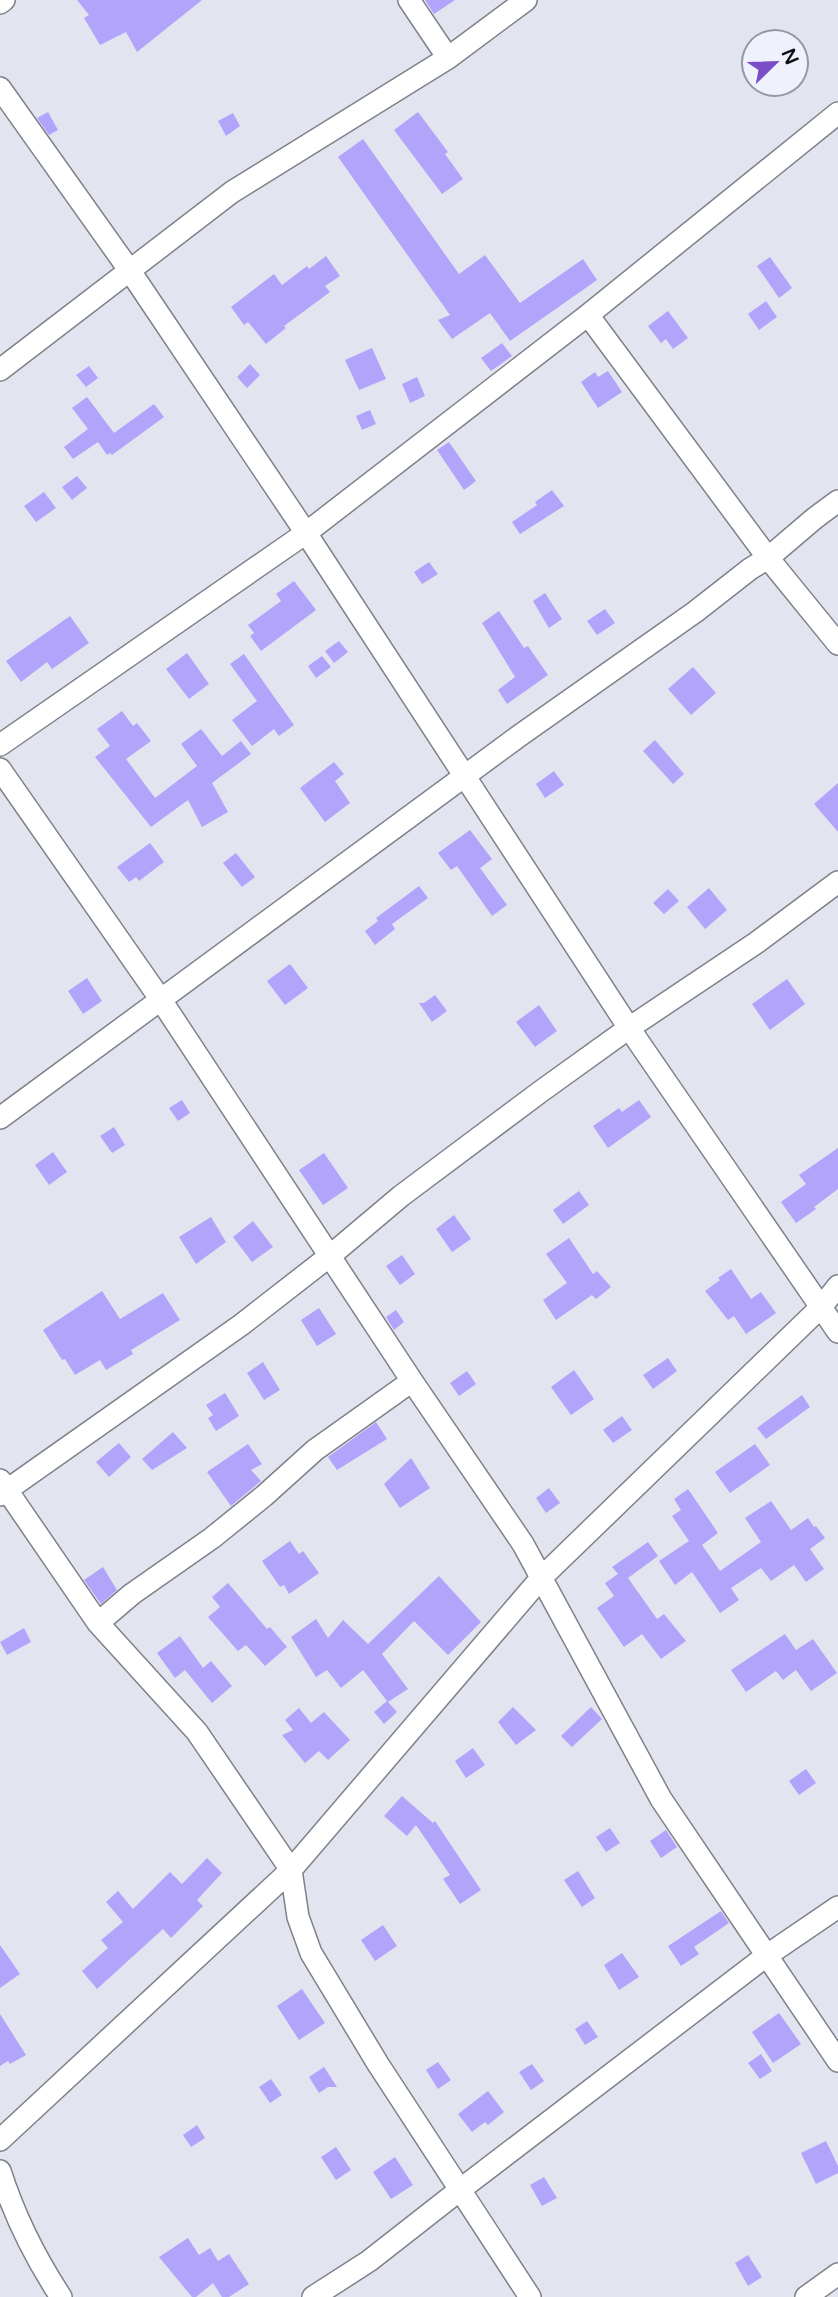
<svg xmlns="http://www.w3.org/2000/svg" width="838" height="2297" font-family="'Varela Round',sans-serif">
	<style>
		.building { fill: #b2a4fb }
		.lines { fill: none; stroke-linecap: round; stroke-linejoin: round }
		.street-casing { stroke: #7f818a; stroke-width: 24 }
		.street { stroke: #fff; stroke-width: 21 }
	</style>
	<rect width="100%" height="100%" fill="#e2e5ef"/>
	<path class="building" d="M 77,0 L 202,0 L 137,52 L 126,32 L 100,45 L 84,18 L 89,15 Z
		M 425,0 L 455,0 L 434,14 Z
		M 48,112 L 58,130 L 49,135 L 37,118 Z
		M 418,112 L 448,152 L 445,154 L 463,179 L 442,194 L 394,130 Z
		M 233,113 L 240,126 L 226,136 L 218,121 Z
		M 363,139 L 459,274 L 485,255 L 520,303 L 583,259 L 597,280 L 510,341 L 490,313 L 452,339 L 438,320 L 450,315 L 338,157 Z
		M 326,256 L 340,276 L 325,286 L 330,292 L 284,326 L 286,328 L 266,344 L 248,322 L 244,325 L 231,307 L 274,274 L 282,285 L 307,266 L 309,269 Z
		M 770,257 L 792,288 L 779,298 L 757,266 Z
		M 766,301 L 777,317 L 759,330 L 748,314 Z
		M 668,311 L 688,338 L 673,349 L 666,339 L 661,343 L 648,326 Z
		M 502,343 L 512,356 L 491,371 L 481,358 Z
		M 372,348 L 386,379 L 359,390 L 345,360 Z
		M 250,364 L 260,375 L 247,388 L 237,377 Z
		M 89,366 L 98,378 L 86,387 L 76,375 Z
		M 608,371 L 622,392 L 598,408 L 581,382 L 595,372 L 598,377 Z
		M 417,377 L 425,396 L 410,403 L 402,384 Z
		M 87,397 L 114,433 L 154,404 L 164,417 L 112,455 L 110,453 L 107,455 L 98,442 L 73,459 L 64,447 L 88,429 L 72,408 Z
		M 370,410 L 376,424 L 362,430 L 356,416 Z
		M 449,442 L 476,481 L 464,490 L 437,450 Z
		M 77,476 L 87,488 L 72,500 L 62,487 Z
		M 552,490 L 564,506 L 520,534 L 512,522 L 537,505 L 535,502 Z
		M 44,492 L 56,508 L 36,522 L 24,506 Z
		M 429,562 L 438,574 L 422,584 L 414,572 Z
		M 294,581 L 316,610 L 261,651 L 250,636 L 254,633 L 248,625 L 281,601 L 276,594 Z
		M 545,593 L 562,619 L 549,628 L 533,601 Z
		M 605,609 L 615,623 L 597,635 L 587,621 Z
		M 499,611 L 524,648 L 528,646 L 548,675 L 507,704 L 498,690 L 515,677 L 482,623 Z
		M 70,616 L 89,643 L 52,669 L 47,662 L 21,682 L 6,661 Z
		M 339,641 L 348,652 L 334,663 L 325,651 Z
		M 187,653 L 209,684 L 189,699 L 166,669 Z
		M 244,654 L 294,725 L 279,736 L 274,729 L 252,746 L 232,720 L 257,701 L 230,664 Z
		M 322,656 L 331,667 L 316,678 L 308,666 Z
		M 693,667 L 716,693 L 691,715 L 668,689 Z
		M 122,711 L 133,726 L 137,723 L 151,741 L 126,759 L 155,798 L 197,766 L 181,744 L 201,729 L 222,756 L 241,741 L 251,754 L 212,783 L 228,812 L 202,827 L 188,800 L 151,827 L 95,757 L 110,746 L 97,729 Z
		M 655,740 L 684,774 L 673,784 L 643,751 Z
		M 334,762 L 344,774 L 335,781 L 350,803 L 325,822 L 300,788 Z
		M 554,771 L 564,785 L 545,798 L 536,784 Z
		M 838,783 L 838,832 L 814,804 Z
		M 470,830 L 492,859 L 480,868 L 507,905 L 492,916 L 457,866 L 451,870 L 438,853 Z
		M 150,843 L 164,862 L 139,881 L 136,877 L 129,882 L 117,867 Z
		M 236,853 L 255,877 L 242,887 L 223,863 Z
		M 419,886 L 428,898 L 392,924 L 395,929 L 375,945 L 365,931 L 378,921 L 376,918 Z
		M 709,888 L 727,910 L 705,929 L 687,907 Z
		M 668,889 L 679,901 L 664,914 L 653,903 Z
		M 290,964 L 308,988 L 285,1005 L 267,981 Z
		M 87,978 L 102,1001 L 83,1014 L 68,991 Z
		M 787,979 L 805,1004 L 770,1030 L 752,1004 Z
		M 435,995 L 447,1011 L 432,1022 L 419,1003 L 424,1003 Z
		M 539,1005 L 557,1031 L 535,1047 L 516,1022 Z
		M 182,1100 L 190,1113 L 178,1121 L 169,1108 Z
		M 639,1100 L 651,1117 L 608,1148 L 593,1126 L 619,1108 L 622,1112 Z
		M 114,1127 L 125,1145 L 112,1153 L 100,1136 Z
		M 838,1148 L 838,1189 L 814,1207 L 816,1209 L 796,1223 L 781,1202 L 806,1184 L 799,1175 Z
		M 53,1152 L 67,1172 L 49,1185 L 35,1165 Z
		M 324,1153 L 348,1188 L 323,1205 L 299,1170 Z
		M 579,1191 L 589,1205 L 563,1224 L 553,1210 Z
		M 454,1215 L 471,1239 L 452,1252 L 436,1229 Z
		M 211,1217 L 226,1242 L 196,1264 L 179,1237 Z
		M 253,1221 L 273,1247 L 252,1262 L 233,1237 Z
		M 569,1238 L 593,1274 L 597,1271 L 611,1287 L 596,1299 L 592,1295 L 556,1320 L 543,1300 L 567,1283 L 546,1254 Z
		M 402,1255 L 415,1274 L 400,1285 L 386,1266 Z
		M 731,1269 L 751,1299 L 761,1292 L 776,1313 L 746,1334 L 734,1316 L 728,1320 L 705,1291 L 720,1280 L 718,1278 Z
		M 102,1291 L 120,1319 L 163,1293 L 180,1320 L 131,1350 L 133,1354 L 106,1370 L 100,1360 L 75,1375 L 65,1359 L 62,1360 L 43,1330 Z
		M 319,1308 L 336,1334 L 317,1346 L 301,1320 Z
		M 396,1310 L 404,1322 L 394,1330 L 386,1317 Z
		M 668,1358 L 677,1371 L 653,1389 L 643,1375 Z
		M 263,1362 L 280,1390 L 264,1400 L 247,1373 Z
		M 574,1370 L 594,1399 L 571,1415 L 551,1387 Z
		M 467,1371 L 476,1384 L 459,1396 L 450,1383 Z
		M 225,1393 L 239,1416 L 216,1431 L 208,1418 L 213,1415 L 206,1405 Z
		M 802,1395 L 810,1407 L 766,1439 L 757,1428 Z
		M 622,1416 L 632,1430 L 613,1443 L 603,1430 Z
		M 376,1422 L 387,1439 L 337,1470 L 328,1457 Z
		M 173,1432 L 187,1448 L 152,1470 L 142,1459 Z
		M 119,1443 L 131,1457 L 109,1477 L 96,1462 Z
		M 248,1444 L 262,1464 L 251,1470 L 261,1481 L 231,1506 L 207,1472 Z
		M 755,1444 L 770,1465 L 730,1493 L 715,1472 Z
		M 411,1458 L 430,1488 L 400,1508 L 384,1484 Z
		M 549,1488 L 560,1503 L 546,1513 L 536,1498 Z
		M 688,1489 L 718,1533 L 702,1545 L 720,1571 L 761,1542 L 745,1518 L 771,1501 L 791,1530 L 808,1518 L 814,1527 L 816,1526 L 825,1538 L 810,1549 L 824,1569 L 806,1582 L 794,1565 L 771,1581 L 761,1568 L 731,1588 L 739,1600 L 720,1613 L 692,1572 L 675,1585 L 659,1561 L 689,1541 L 672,1516 L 681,1510 L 674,1499 Z
		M 290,1541 L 299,1554 L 303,1551 L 319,1573 L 289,1594 L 284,1585 L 280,1587 L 262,1561 Z
		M 648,1542 L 658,1556 L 628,1578 L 657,1619 L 664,1614 L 686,1641 L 661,1659 L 642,1634 L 624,1647 L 597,1608 L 614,1596 L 605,1583 L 618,1574 L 612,1567 Z
		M 103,1567 L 117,1590 L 101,1604 L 84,1580 Z
		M 439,1576 L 481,1622 L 448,1655 L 414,1621 L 382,1654 L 408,1689 L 388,1702 L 397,1712 L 384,1724 L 374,1712 L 387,1701 L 363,1670 L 341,1688 L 327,1670 L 316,1677 L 291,1637 L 316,1619 L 328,1638 L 343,1620 L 368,1644 Z
		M 228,1583 L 267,1629 L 270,1627 L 287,1647 L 265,1666 L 246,1645 L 238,1651 L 208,1617 L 220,1607 L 212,1597 Z
		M 24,1628 L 31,1642 L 7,1655 L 0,1642 Z
		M 785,1634 L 796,1650 L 813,1639 L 837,1673 L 811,1691 L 796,1670 L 783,1680 L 776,1671 L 746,1692 L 731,1670 Z
		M 180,1636 L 203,1668 L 211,1661 L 232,1686 L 212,1703 L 185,1670 L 175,1678 L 157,1653 Z
		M 513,1707 L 536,1730 L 516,1745 L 498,1722 Z
		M 591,1707 L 602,1719 L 572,1747 L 561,1736 Z
		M 299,1708 L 311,1723 L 324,1712 L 350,1740 L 328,1760 L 319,1751 L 305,1763 L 282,1735 L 293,1730 L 285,1720 Z
		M 473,1748 L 485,1765 L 466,1778 L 455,1761 Z
		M 806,1769 L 816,1783 L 799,1795 L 789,1781 Z
		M 402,1796 L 433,1823 L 435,1821 L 481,1890 L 460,1904 L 443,1879 L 450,1875 L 416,1825 L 407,1836 L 384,1816 Z
		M 610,1828 L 620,1843 L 606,1852 L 596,1837 Z
		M 666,1830 L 677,1847 L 661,1858 L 650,1841 Z
		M 207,1858 L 222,1873 L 197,1900 L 203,1906 L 171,1938 L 163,1929 L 97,1989 L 82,1971 L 108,1948 L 101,1940 L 123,1922 L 106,1902 L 118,1891 L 133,1909 L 170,1872 L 182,1884 Z
		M 578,1871 L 595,1898 L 582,1907 L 564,1880 Z
		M 721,1911 L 729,1923 L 694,1947 L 699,1954 L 681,1966 L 668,1946 Z
		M 383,1925 L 397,1946 L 375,1961 L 361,1940 Z
		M 0,1945 L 20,1974 L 0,1988 Z
		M 622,1953 L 639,1977 L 619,1990 L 604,1965 Z
		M 302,1989 L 325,2023 L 299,2040 L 277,2006 Z
		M 779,2013 L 801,2044 L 773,2063 L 752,2032 Z
		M 0,2014 L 26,2055 L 10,2064 L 8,2061 L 0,2066 Z
		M 587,2021 L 598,2037 L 585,2045 L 575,2029 Z
		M 761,2054 L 772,2071 L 760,2079 L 748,2063 Z
		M 438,2062 L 451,2080 L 438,2089 L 426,2070 Z
		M 532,2064 L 544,2081 L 531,2090 L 519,2072 Z
		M 324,2067 L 337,2087 L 328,2087 L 319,2093 L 309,2077 Z
		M 271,2079 L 282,2095 L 270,2103 L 259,2087 Z
		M 488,2091 L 504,2112 L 488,2125 L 485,2122 L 472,2132 L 458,2114 Z
		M 197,2125 L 205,2138 L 191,2147 L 183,2135 Z
		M 826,2141 L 838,2166 L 838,2173 L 816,2184 L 801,2153 Z
		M 336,2147 L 351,2170 L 336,2180 L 321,2157 Z
		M 395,2157 L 413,2185 L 391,2199 L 373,2172 Z
		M 544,2177 L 557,2198 L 542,2206 L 530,2185 Z
		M 188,2238 L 199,2255 L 210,2248 L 218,2261 L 229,2254 L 249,2284 L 229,2297 L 222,2297 L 213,2283 L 196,2297 L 192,2297 L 159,2257 Z
		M 748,2255 L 762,2277 L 748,2286 L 735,2263 Z"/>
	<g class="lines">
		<defs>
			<path id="street" d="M 409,0 L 448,58
				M 0,3 L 4,0
				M 0,88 L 130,271 L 306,533 L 629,1028 L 838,1332
				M 588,315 L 768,558 L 838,644
				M 0,370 L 232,192 L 448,58 L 526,0
				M 0,745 L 306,533 L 588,315 L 838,113
				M 0,769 L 161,1000 L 412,1381 L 523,1544 L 661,1799 L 838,2061
				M 0,1118 L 519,736 L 695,612 L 750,569 L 768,558 L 815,518 L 838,501
				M 0,1480 L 98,1623 L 197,1732 L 291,1870 L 298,1917 L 311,1953 L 378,2064 L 530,2297
				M 0,1495 L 241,1325 L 331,1255 L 401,1196 L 540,1092 L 629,1028 L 756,943 L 838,882
				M 98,1623 L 132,1594 L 212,1538 L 264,1496 L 315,1450 L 412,1381
				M 0,2140 L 291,1870 L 541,1578 L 822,1306 L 838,1286
				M 0,2171 C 15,2218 34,2256 61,2297
				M 313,2297 L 369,2261 L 461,2189 L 766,1956 L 838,1907
				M 806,2297 L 838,2274"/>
		</defs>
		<use href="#street" class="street-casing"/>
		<use href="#street" class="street"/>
	</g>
	<g transform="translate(775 63) rotate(67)"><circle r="33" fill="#eff2fd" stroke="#9598a0" stroke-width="2"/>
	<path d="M0-5L12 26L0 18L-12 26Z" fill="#7a4ec7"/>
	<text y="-10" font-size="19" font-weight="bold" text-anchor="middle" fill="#0f1014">N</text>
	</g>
</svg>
